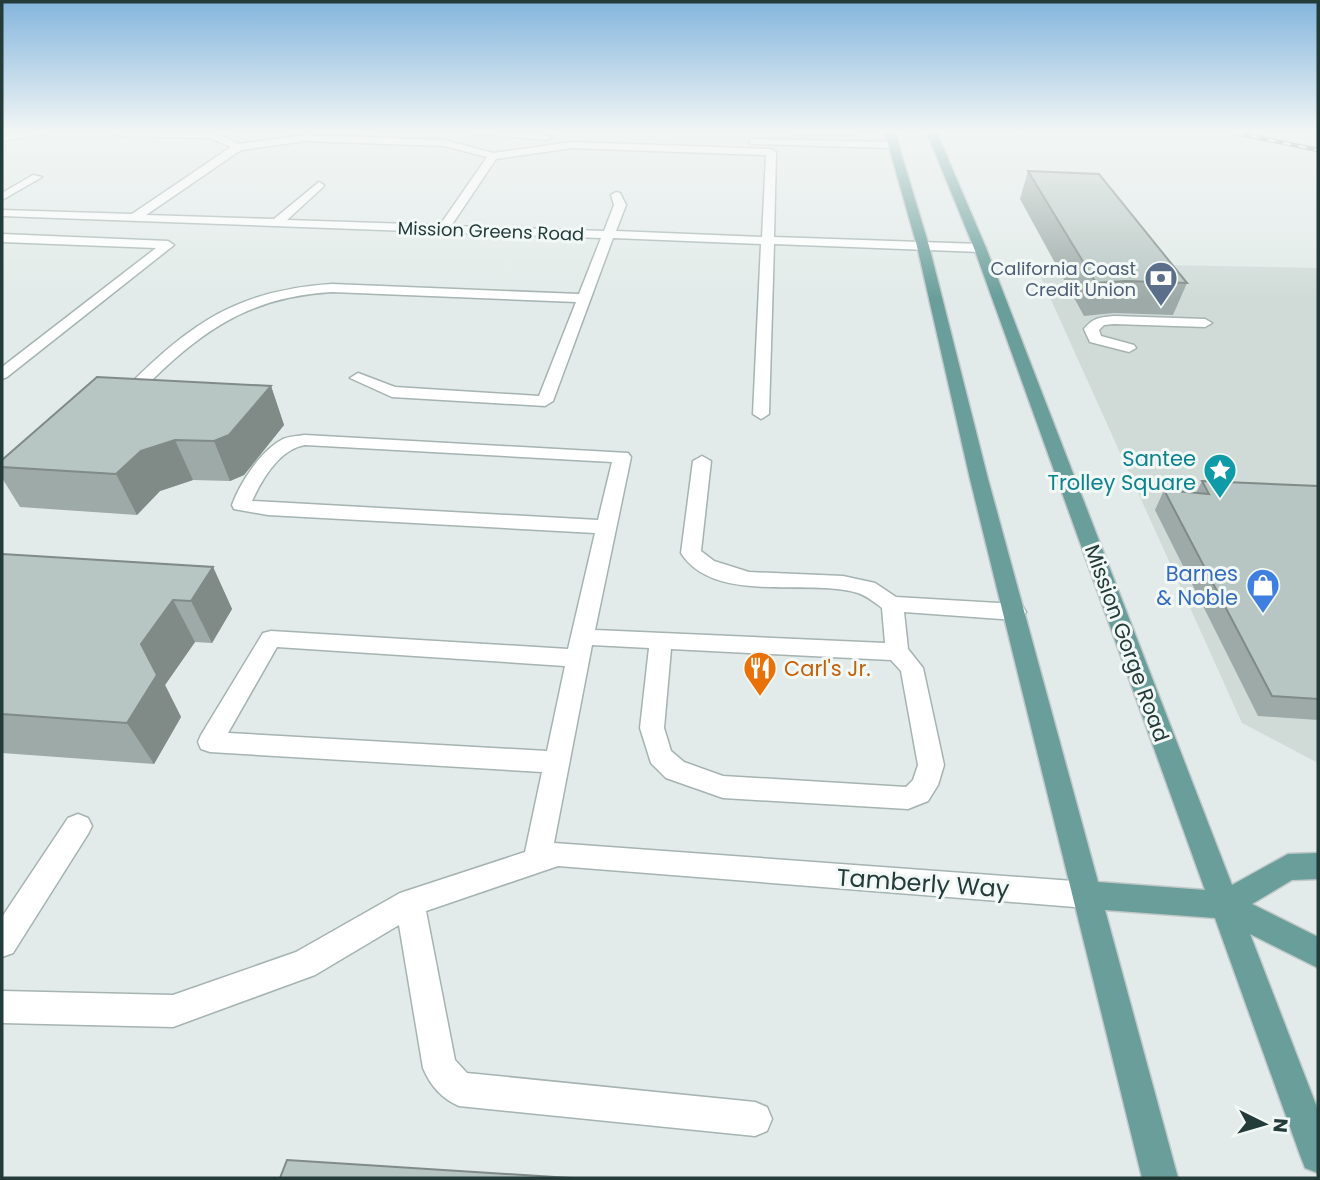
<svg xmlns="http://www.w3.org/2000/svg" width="1320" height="1180" font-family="Poppins,sans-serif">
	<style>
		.built { fill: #d0dbd8 }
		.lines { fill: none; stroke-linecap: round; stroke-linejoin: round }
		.minor-casing { stroke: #a5b3b1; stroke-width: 3 }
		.major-casing { stroke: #c1c8c8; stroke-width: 3 }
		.minor { fill: #fff; fill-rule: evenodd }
		.major { fill: #699e9a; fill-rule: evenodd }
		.rail-casing { stroke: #5d7774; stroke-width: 4.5 }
		.rail { stroke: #f2f8f6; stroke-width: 2.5; stroke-dasharray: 8; stroke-linecap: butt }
		.wall { fill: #9daaa7 }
		.shaded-wall { fill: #808b88 }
		.building { fill: #b7c6c2; stroke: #808b88; stroke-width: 2 }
		.labels { text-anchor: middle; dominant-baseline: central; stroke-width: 6; stroke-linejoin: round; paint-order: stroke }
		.far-street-label { font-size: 18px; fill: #233b39; stroke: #f2f8f6 }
		.far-service-label { font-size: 18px; fill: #4e5e75; stroke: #f2f8f6; text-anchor: end }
		.culture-label { font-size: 21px; fill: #0d838f; stroke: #f2f8f6; text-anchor: end }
		.shop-label { font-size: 21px; fill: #366cbe; stroke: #f2f8f6; text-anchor: end }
		.street-label { font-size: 21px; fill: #233b39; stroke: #f2f8f6 }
		.food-label { font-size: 21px; fill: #c56008; stroke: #f2f8f6; text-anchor: start }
		.near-street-label { font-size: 24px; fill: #233b39; stroke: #f2f8f6 }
	</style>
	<rect width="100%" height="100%" fill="#e2ebe9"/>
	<path class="built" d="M 1057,263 L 1318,268 L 1318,763 L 1242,723 L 1038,271 Z"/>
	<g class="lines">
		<defs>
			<path id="minor" d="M 18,133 L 49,133 L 2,141 L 2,135 Z
				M 116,133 L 216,133 L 239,144 L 306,135 L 444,140 L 493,153 L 572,142 L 771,149 L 776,152 L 774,237 L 980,244 L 986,248 L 980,252 L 774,244 L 769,414 L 761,419 L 753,414 L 761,244 L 613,238 L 553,401 L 545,406 L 392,397 L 350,378 L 358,373 L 395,387 L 539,396 L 576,302 L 332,292 C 245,297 197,334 138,394 L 132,396 L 124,391 L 126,388 C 191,323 238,290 332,284 L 579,294 L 601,238 L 2,216 L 2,210 L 132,214 L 231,147 L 210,138 L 120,136 ZM 306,141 L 444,146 L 487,157 L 440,225 L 287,220 L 323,187 L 324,185 L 319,182 L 274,219 L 146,215 L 241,150 ZM 572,148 L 766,155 L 762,237 L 616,231 L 626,205 L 620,193 L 616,192 L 611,195 L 614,205 L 604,231 L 451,226 L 496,159 Z
				M 471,133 L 532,133 L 552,137 L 547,140 Z
				M 754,139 L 894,142 L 899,145 L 894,148 L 751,144 L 749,142 Z
				M 33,175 L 42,177 L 2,200 L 2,193 Z
				M 2,234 L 168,241 L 174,245 L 7,377 L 2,379 L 2,367 L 156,248 L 2,242 Z
				M 1114,316 L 1205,319 L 1212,323 L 1205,327 L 1114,324 L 1104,325 L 1099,330 L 1101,336 L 1134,345 L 1136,348 L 1129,352 L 1090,342 L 1084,329 C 1093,318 1100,317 1114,316 Z
				M 305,435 L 628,453 L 631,457 L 595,630 L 885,643 L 882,608 C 874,602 867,596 858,593 C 808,578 714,605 681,553 L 693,461 L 702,456 L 711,461 L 701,551 L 714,561 L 749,572 L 843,576 L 875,583 L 896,597 L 1015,604 L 1023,607 L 1026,612 L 1023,617 L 1015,620 L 904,612 L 908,649 L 923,668 L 944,765 L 938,785 L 928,801 L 908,809 L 723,798 L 666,778 L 651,763 L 640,728 L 649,648 L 592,645 L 554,843 L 1087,882 L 1097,886 L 1101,895 L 1097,904 L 1087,908 L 558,866 L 426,911 L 455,1060 L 467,1073 L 755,1102 L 767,1107 L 772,1119 L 767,1131 L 755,1136 L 459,1106 C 442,1099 430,1085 423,1068 L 399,925 L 315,975 L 173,1027 L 2,1023 L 2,991 L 173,995 L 296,952 L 400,893 L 525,852 L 542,772 L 210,752 L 201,749 L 198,742 L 201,735 L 263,633 L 271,631 L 568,649 L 595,533 L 268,515 L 234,509 L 232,505 C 240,483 261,450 283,439 C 290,436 298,436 305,435 ZM 305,445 L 612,462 L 598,520 L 252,501 C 262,479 280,449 305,445 ZM 277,647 L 565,666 L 547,751 L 228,733 ZM 671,649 L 891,660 L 901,671 L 918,765 L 913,780 L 906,787 L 723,776 L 684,762 L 671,751 L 664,728 Z
				M 78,814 L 88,818 L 92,826 L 88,834 L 13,953 L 2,957 L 2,917 L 68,818 Z"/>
			<path id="major" d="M 885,133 L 895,133 L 929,246 L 988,479 L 1098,882 L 1205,890 L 974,248 L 927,133 L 937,133 L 986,248 L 1232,885 L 1288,854 L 1318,853 L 1318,879 L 1292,880 L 1252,904 L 1318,937 L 1318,968 L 1250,934 L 1318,1110 L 1318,1173 L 1305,1168 L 1300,1155 L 1215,918 L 1105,910 L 1178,1178 L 1142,1178 L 970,479 L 917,246 Z"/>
		</defs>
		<use href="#minor" class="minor-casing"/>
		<use href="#major" class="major-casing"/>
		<use href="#minor" class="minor"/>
		<use href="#major" class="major"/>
		<defs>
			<path id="rail" d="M 1236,133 L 1318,150"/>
		</defs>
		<use href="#rail" class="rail-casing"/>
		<use href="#rail" class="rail"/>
	</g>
	<path class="wall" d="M 794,133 L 851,133 L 851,137 L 794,135 Z
		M 1028,171 L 1187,283 L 1173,315 L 1114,313 L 1084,316 L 1020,199 Z
		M 271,386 L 284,425 L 244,475 L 230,481 L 193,480 L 160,491 L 137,515 L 20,507 L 2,478 L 2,460 Z
		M 1202,481 L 1318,486 L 1318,720 L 1258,716 L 1155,510 L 1164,490 L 1196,493 Z
		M 2,554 L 213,567 L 232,609 L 212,643 L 195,642 L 165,685 L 181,717 L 154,764 L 2,753 Z"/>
	<path class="shaded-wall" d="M 271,386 L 284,425 L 244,475 L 230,481 L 214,441 Z
		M 175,440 L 193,480 L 160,491 L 137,515 L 116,474 L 141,451 Z
		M 213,567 L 232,609 L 212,643 L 191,601 Z
		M 173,600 L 195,642 L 165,685 L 181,717 L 154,764 L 127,723 L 141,644 Z"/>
	<path class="building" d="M 1028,171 L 1099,174 L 1187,283 L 1126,281 L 1096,283 Z
		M 97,377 L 271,386 L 229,435 L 214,441 L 175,440 L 141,451 L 116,474 L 2,467 L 2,460 Z
		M 1202,481 L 1318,486 L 1318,699 L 1272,696 L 1164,490 L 1209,494 Z
		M 2,554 L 213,567 L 191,601 L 173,600 L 141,644 L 157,675 L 127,723 L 2,714 Z
		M 287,1160 L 571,1178 L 280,1178 Z"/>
	<linearGradient id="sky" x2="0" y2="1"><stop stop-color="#83b5dd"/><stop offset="0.44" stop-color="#f2f6f5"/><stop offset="1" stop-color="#f2f6f5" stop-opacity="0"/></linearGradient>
	<rect width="1320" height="299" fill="url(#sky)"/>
	<defs>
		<symbol id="bank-pin" viewBox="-11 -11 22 30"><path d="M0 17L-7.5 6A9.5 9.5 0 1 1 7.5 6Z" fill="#5c6f8a" stroke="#f2f8f6"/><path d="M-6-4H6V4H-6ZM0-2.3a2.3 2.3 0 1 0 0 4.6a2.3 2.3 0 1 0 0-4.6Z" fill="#fff"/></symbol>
		<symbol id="sight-pin" viewBox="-11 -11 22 30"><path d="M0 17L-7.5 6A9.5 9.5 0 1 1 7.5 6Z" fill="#0f9aa8" stroke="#f2f8f6"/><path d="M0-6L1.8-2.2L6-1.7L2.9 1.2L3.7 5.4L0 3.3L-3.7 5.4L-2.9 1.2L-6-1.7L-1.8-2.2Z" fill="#fff"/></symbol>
		<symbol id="shop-pin" viewBox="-11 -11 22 30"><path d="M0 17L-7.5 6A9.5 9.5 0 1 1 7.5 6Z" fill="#3f7fe0" stroke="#f2f8f6"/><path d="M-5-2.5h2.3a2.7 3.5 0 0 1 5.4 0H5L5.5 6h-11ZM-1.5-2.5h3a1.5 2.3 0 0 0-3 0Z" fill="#fff"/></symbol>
		<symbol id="restaurant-pin" viewBox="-11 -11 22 30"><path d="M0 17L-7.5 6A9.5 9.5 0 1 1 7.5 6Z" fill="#e8710a" stroke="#f2f8f6"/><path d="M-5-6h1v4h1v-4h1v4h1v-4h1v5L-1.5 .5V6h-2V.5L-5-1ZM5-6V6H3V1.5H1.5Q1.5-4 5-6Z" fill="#fff"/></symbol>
	</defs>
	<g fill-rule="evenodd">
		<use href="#bank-pin" x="1142" y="259" width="38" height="52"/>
		<use href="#sight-pin" x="1201" y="451" width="38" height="52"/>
		<use href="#shop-pin" x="1244" y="566" width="38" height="52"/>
		<use href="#restaurant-pin" x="741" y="649" width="38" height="52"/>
	</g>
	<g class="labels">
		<g class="far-street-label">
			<text transform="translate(491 231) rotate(2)">Mission Greens Road</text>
		</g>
		<g class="far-service-label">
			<text x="1136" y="268">California Coast<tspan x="1136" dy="21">Credit Union</tspan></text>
		</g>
		<g class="culture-label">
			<text x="1196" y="458">Santee<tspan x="1196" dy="24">Trolley Square</tspan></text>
		</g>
		<g class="shop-label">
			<text x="1238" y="573">Barnes<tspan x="1238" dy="24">&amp; Noble</tspan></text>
		</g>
		<g class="street-label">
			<text transform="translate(1127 643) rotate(70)">Mission Gorge Road</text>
		</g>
		<g class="food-label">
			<text x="784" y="668">Carl's Jr.</text>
		</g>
		<g class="near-street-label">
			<text transform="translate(923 883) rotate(4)">Tamberly Way</text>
		</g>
	</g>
	<rect width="1320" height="1180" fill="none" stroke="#233b39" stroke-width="7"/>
	<g transform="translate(1264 1124) rotate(95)" stroke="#f2f8f6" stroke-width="5" paint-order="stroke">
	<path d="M0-5L12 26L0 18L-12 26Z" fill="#233b39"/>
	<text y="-10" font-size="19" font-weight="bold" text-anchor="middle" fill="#233b39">N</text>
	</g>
</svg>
